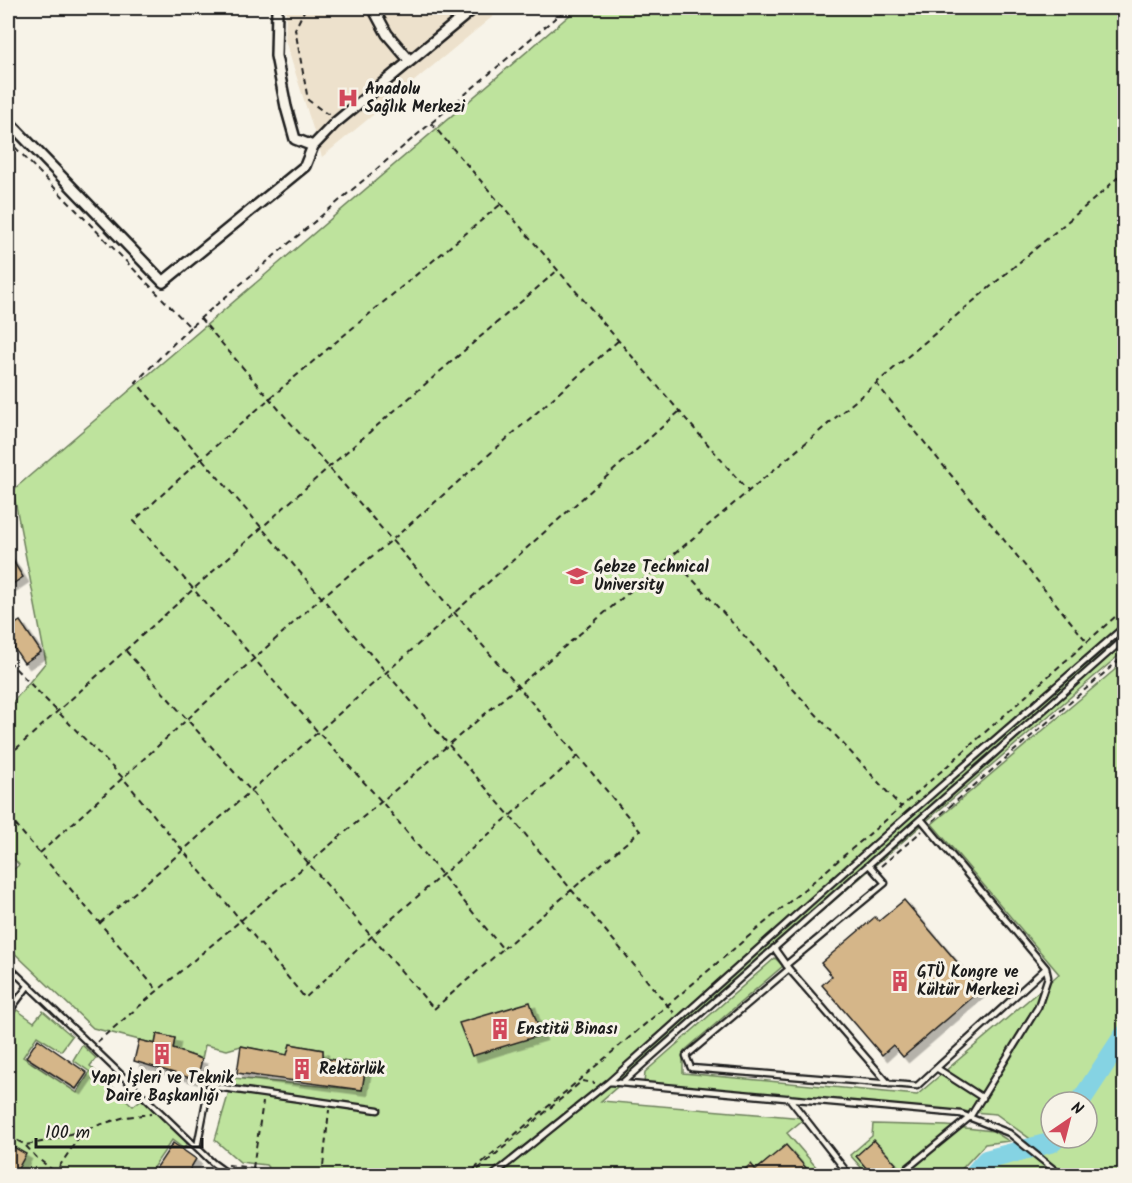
<svg xmlns="http://www.w3.org/2000/svg" width="1132" height="1183" font-family="Kalam,sans-serif">
	<style>
		.built { fill: #ede1cc }
		.green { fill: #bee39d; stroke: #6d805c; stroke-width: 1.5; fill-rule: evenodd }
		.lines { fill: none; stroke-linecap: round; stroke-linejoin: round }
		.river { stroke: #85d3e3; stroke-width: 20 }
		.building { fill: #d5b689; stroke: #1c1c1c; stroke-width: 1.5; filter: url(#shadow) }
		.service-casing { stroke: #1c1c1c; stroke-width: 9 }
		.minor-casing { stroke: #1c1c1c; stroke-width: 14 }
		.path { stroke: #1c1c1c; stroke-width: 2; stroke-dasharray: 6 4.5; stroke-linecap: butt }
		.service { stroke: #f7f3e8; stroke-width: 4.5 }
		.minor { stroke: #f7f3e8; stroke-width: 9 }
		.labels { text-anchor: middle; dominant-baseline: central; stroke-width: 6; stroke-linejoin: round; paint-order: stroke }
		.poi-label { font-size: 16px; font-weight: bold; fill: #1c1c1c; stroke: #f7f3e8; text-anchor: start }
	</style>
	<defs>
		<filter id="shadow"><feDropShadow dx="5.5" dy="5.5" stdDeviation="0" flood-color="#0004"/></filter>
	</defs>
	<rect width="100%" height="100%" fill="#f7f3e8"/>
	<filter id="ink" filterUnits="userSpaceOnUse"><feTurbulence type="fractalNoise" baseFrequency=".0167" numOctaves="2"/><feDisplacementMap in="SourceGraphic" scale="12" xChannelSelector="R" yChannelSelector="G"/><feConvolveMatrix kernelMatrix="1 2 1 2 8 2 1 2 1" color-interpolation-filters="sRGB"/></filter>
	<g filter="url(#ink)">
		<path class="built" d="M 286,8 L 503,8 L 322,157 L 285,40 Z"/>
		<path class="green" d="M 578,8 L 1124,8 L 1124,651 L 601,1101 L 805,1118 L 787,1133 L 823,1175 L 248,1175 L 273,1173 L 266,1165 L 240,1162 L 215,1140 L 233,1078 L 362,1090 L 366,1065 L 323,1058 L 323,1050 L 290,1044 L 287,1055 L 241,1046 L 227,1050 L 205,1045 L 202,1059 L 173,1049 L 175,1038 L 157,1034 L 155,1044 L 93,1028 L 8,947 L 8,874 L 19,865 L 8,852 L 8,708 L 46,662 L 13,490 Z
			M 1124,662 L 1124,1175 L 972,1175 L 986,1160 L 1040,1146 L 996,1114 L 644,1084 L 645,1072 L 775,958 L 783,966 L 683,1052 L 683,1073 L 917,1095 L 1059,974 L 932,824 ZM 1051,1102 L 1087,1102 L 1087,1138 L 1051,1138 Z
			M 17,1010 L 34,1022 L 43,1011 L 72,1036 L 61,1051 L 37,1036 L 23,1057 L 77,1093 L 90,1072 L 73,1060 L 82,1045 L 96,1058 L 90,1066 L 133,1106 L 142,1099 L 188,1141 L 184,1149 L 172,1140 L 148,1175 L 8,1175 L 8,1021 Z
			M 873,1124 L 947,1126 L 993,1131 L 1009,1141 L 985,1144 L 956,1175 L 868,1175 L 850,1155 L 872,1136 Z"/>
		<g class="lines">
			<path class="river" d="M 1080,1102 L 1124,1035
				M 972,1176 L 986,1160 L 1053,1142 L 1056,1138"/>
		</g>
		<path class="building" d="M 8,553 L 23,577 L 8,587 Z
			M 20,621 L 41,652 L 24,663 L 8,639 L 8,629 Z
			M 904,900 L 981,990 L 903,1057 L 893,1045 L 882,1055 L 822,985 L 832,976 L 821,963 L 875,917 L 879,921 Z
			M 530,1002 L 541,1035 L 472,1056 L 459,1023 Z
			M 157,1034 L 175,1038 L 173,1049 L 202,1059 L 197,1080 L 134,1061 L 139,1040 L 155,1044 Z
			M 38,1039 L 87,1073 L 76,1089 L 26,1057 Z
			M 290,1044 L 323,1050 L 323,1058 L 366,1065 L 362,1090 L 237,1073 L 241,1046 L 287,1055 Z
			M 874,1140 L 896,1164 L 884,1176 L 873,1176 L 856,1156 Z
			M 173,1143 L 196,1159 L 186,1176 L 151,1176 Z
			M 8,1144 L 26,1154 L 14,1176 L 8,1176 Z
			M 786,1145 L 813,1176 L 737,1176 L 751,1164 L 756,1170 Z"/>
		<g class="lines">
			<defs>
				<path id="service" d="M 774,948 L 789,969 L 889,1084
					M 786,965 L 885,883 L 869,865
					M 8,966 L 213,1163 L 231,1176
					M 789,969 L 686,1056 L 691,1068 L 917,1086 L 1046,968
					M 8,1013 L 28,986
					M 938,1069 L 983,1098
					M 609,1082 L 961,1114 L 1009,1133 L 1062,1176
					M 623,1082 L 1124,639
					M 789,1098 L 850,1176
					M 197,1147 L 209,1086 L 378,1110
					M 492,1176 L 609,1082 L 908,815 L 1124,627
					M 898,1176 L 970,1117 L 1038,1007 L 1048,977 L 1046,968 L 921,819"/>
				<path id="minor" d="M 277,8 L 276,56 L 286,107 L 295,139 L 313,146
					M 373,8 L 387,34 L 410,61
					M 8,121 L 163,282 L 305,166 L 313,146 L 335,123 L 474,8"/>
			</defs>
			<use href="#service" class="service-casing"/>
			<use href="#minor" class="minor-casing"/>
			<path class="path" d="M 303,8 L 304,11 L 295,29 L 308,100 L 327,114 L 331,113
				M 431,123 L 748,491
				M 8,140 L 190,327 L 567,8
				M 200,318 L 578,756 L 640,831 L 504,948
				M 190,327 L 136,382 L 510,816 L 674,1013
				M 876,383 L 1088,643
				M 672,557 L 901,807
				M 126,651 L 251,791 L 309,864 L 434,1009 L 503,949 L 382,802 L 318,732 L 134,521 C 251,410 377,308 501,204
				M 8,661 L 123,778 L 305,998 L 371,937 L 578,756
				M 8,756 L 329,467 L 558,270
				M 8,816 L 158,991
				M 933,821 L 1124,656
				M 40,853 L 322,597 L 392,540 L 619,340
				M 881,866 L 922,831
				M 100,923 L 454,613 L 680,411
				M 97,1042 L 1106,189 L 1124,171
				M 8,1136 L 26,1145 L 47,1141 L 125,1117 L 151,1114
				M 26,1146 L 36,1157 L 60,1176
				M 228,1165 L 253,1168 L 264,1176
				M 253,1168 L 263,1102
				M 53,1176 L 85,1128
				M 322,1176 L 329,1110
				M 466,1176 L 893,814 L 1124,609
				M 470,1176 L 582,1081 L 595,1083"/>
			<use href="#service" class="service"/>
			<use href="#minor" class="minor"/>
		</g>
	</g>
	<defs>
		<symbol id="hospital-bare" viewBox="-9 -9 18 18"><path d="M-5-5h3v3.5h4V-5h3V5h-3V1.5h-4V5h-3Z" fill="#d1495b" stroke="#f7f3e8" stroke-width="2.5" paint-order="stroke"/></symbol>
		<symbol id="university-bare" viewBox="-9 -9 18 18"><path d="M0-5L7-2L0 1L-7-2ZM-4 1L0 2.5L4 1V4Q0 6-4 4Z" fill="#d1495b" stroke="#f7f3e8" stroke-width="2.5" paint-order="stroke"/></symbol>
		<symbol id="building-bare" viewBox="-9 -9 18 18"><path d="M-4-6H4V6H1V3H-1V6H-4ZM-2.5-4.3h1.7v1.8h-1.7ZM.8-4.3h1.7v1.8H.8ZM-2.5-1h1.7V.8h-1.7ZM.8-1h1.7V.8H.8Z" fill="#d1495b" stroke="#f7f3e8" stroke-width="2.5" paint-order="stroke"/></symbol>
	</defs>
	<g fill-rule="evenodd">
		<use href="#hospital-bare" x="333" y="83" width="30" height="30"/>
		<use href="#university-bare" x="562" y="561" width="30" height="30"/>
		<use href="#building-bare" x="885" y="966" width="30" height="30"/>
		<use href="#building-bare" x="485" y="1014" width="30" height="30"/>
		<use href="#building-bare" x="147" y="1039" width="30" height="30"/>
		<use href="#building-bare" x="287" y="1054" width="30" height="30"/>
	</g>
	<g class="labels">
		<g class="poi-label">
			<text x="365" y="89">Anadolu<tspan x="365" dy="18">Sağlık Merkezi</tspan></text>
			<text x="594" y="567">Gebze Technical<tspan x="594" dy="18">University</tspan></text>
			<text x="917" y="972">GTÜ Kongre ve<tspan x="917" dy="18">Kültür Merkezi</tspan></text>
			<text x="517" y="1029">Enstitü Binası</text>
			<text x="319" y="1069">Rektörlük</text>
			<text x="162" y="1078" text-anchor="middle">Yapı İşleri ve Teknik<tspan x="162" dy="18">Daire Başkanlığı</tspan></text>
		</g>
	</g>
	<rect width="1132" height="1183" fill="none" stroke="#f7f3e8" stroke-width="30"/>
	<rect x="15" y="15" width="1102" height="1153" fill="none" stroke="#1c1c1c" stroke-width="2" filter="url(#ink)"/>
	<g transform="translate(1069 1120) rotate(35)"><circle r="28" fill="#f7f3e8" stroke="#9f9d96" stroke-width="1.5"/>
	<path d="M0-4.5L10 22L0 15L-10 22Z" fill="#d1495b"/>
	<text y="-9" font-size="16" font-weight="bold" text-anchor="middle" fill="#1c1c1c">N</text>
	</g>
	<path d="M36 1138v9h166v-9" fill="none" stroke="#1c1c1c" stroke-width="3"/>
	<text x="45" y="1138" font-size="18" fill="#1c1c1c" stroke="#f7f3e8" stroke-width="4.5" paint-order="stroke">100 m</text>
</svg>
